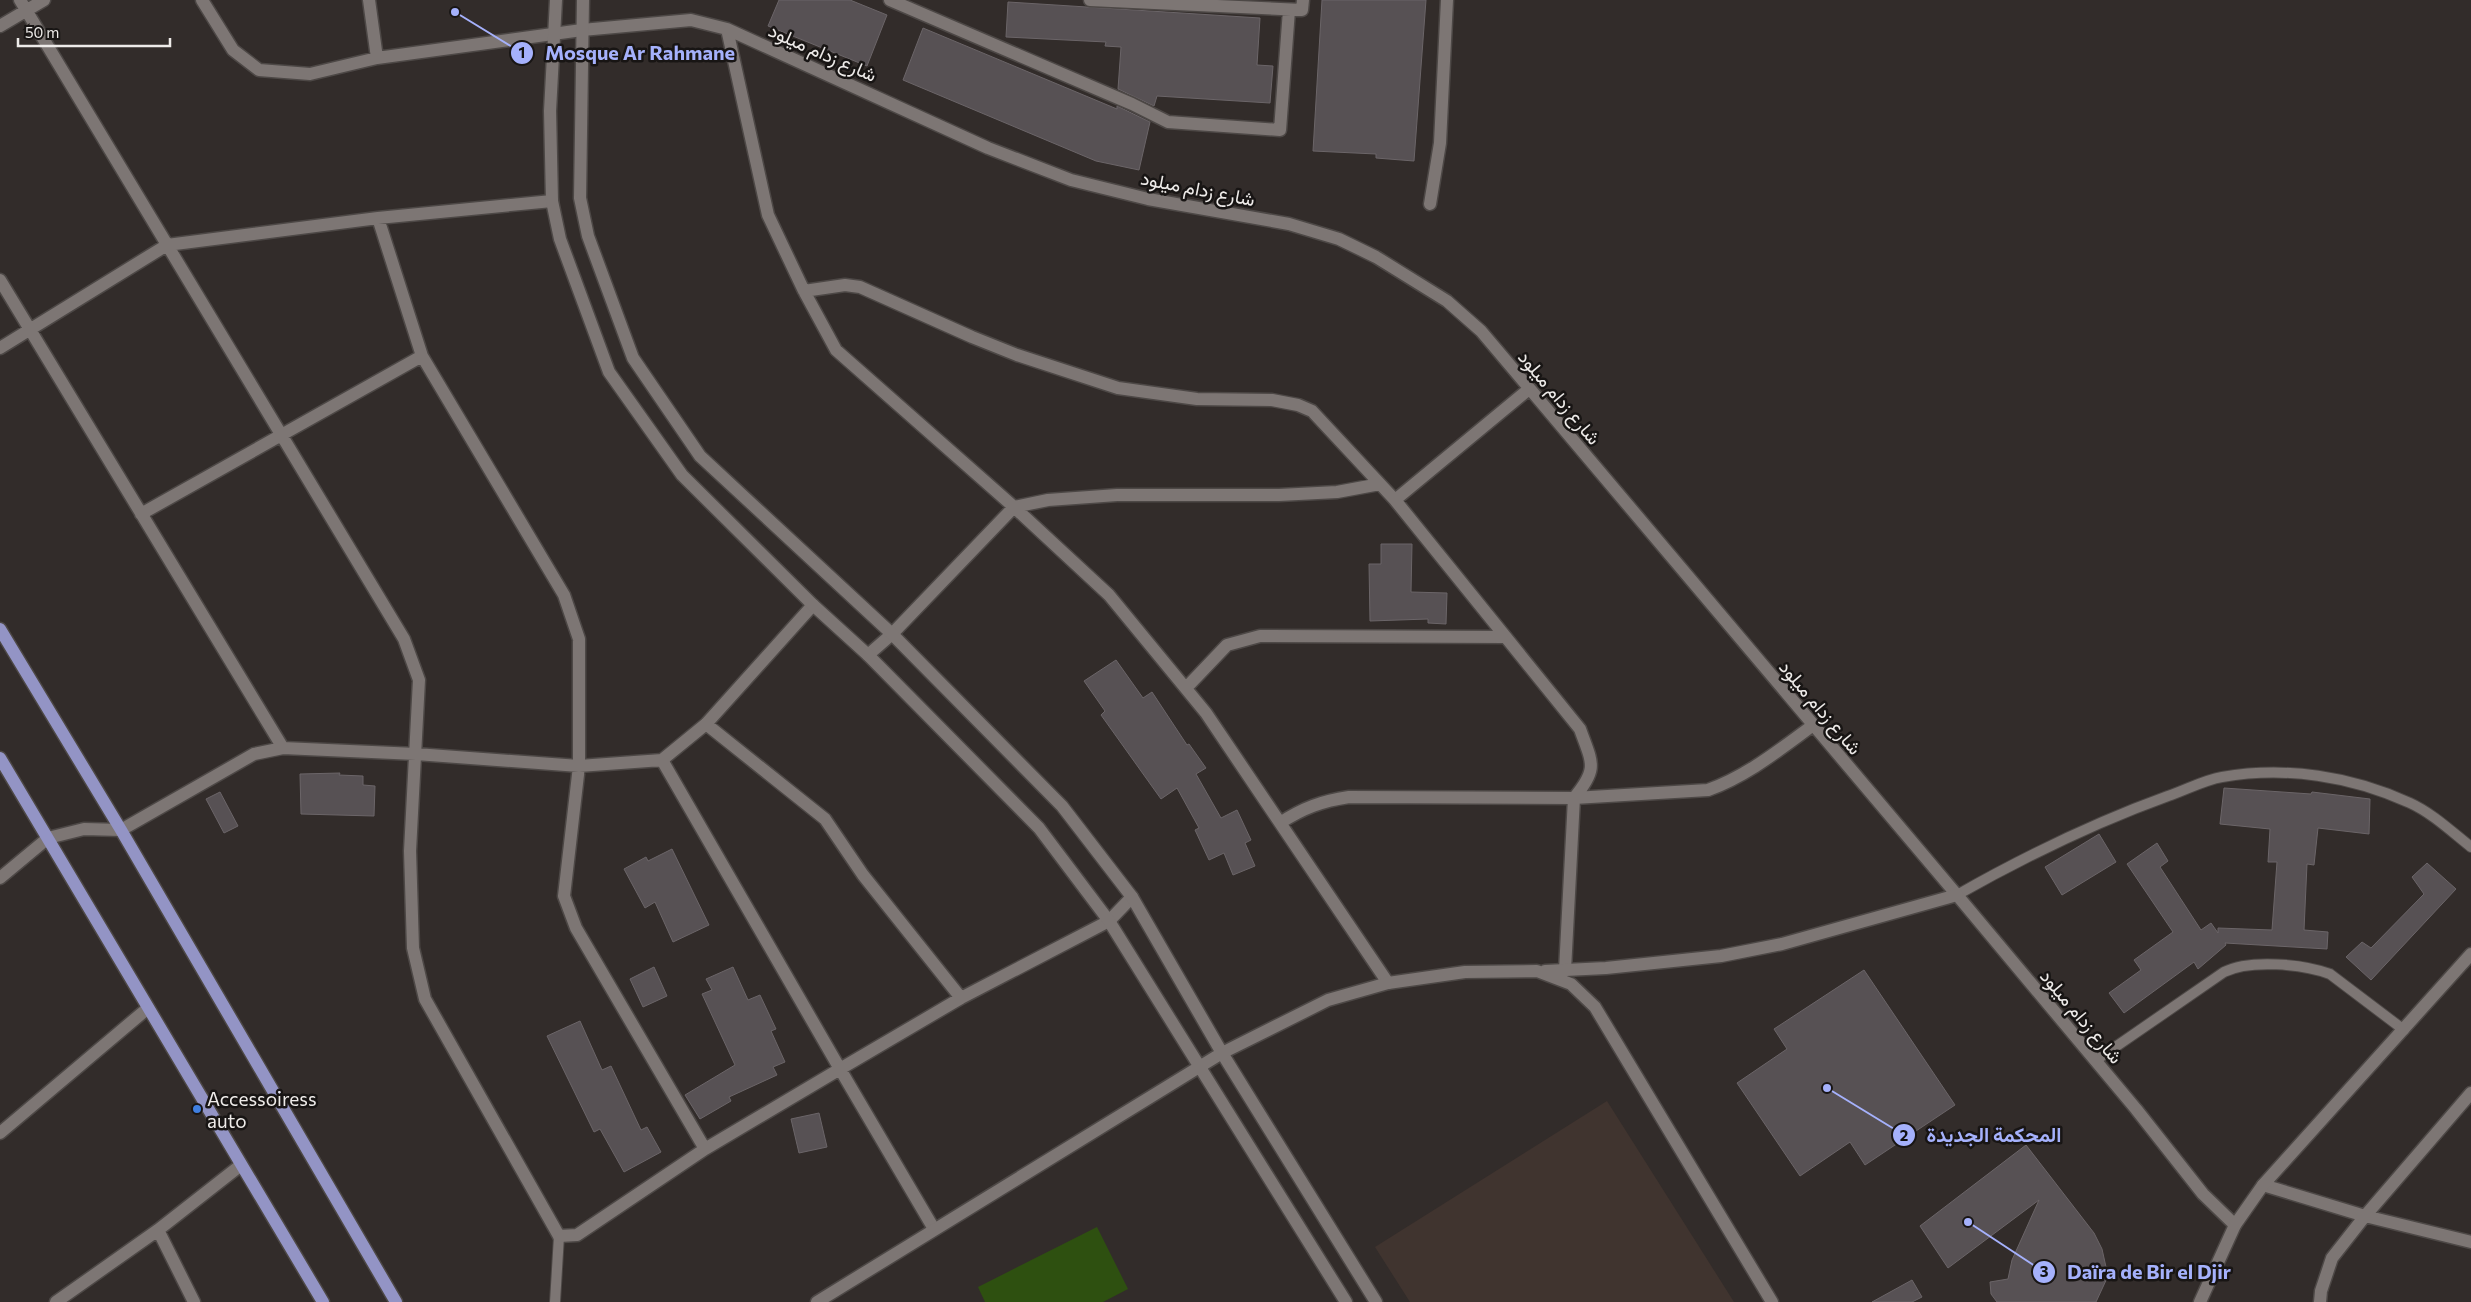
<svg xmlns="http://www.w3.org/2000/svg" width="2471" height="1302" font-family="Commissioner,Vazirmatn,sans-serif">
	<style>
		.built { fill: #40342f }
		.green { fill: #2e5010 }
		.building { fill: #575154; stroke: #6b6568 }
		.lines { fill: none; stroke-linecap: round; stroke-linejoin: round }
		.lane-casing { stroke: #4d4846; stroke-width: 12 }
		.street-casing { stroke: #4d4846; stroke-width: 15 }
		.secondary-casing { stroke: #4d4846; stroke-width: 15 }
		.primary-casing { stroke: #4d4846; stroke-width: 15 }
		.lane { stroke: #7d7674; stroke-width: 10 }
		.street { stroke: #7d7674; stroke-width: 12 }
		.secondary { stroke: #7d7674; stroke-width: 12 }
		.primary { stroke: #9394c5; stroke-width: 12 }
		.shop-dot { fill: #3f7fe0; stroke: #181514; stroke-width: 2 }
		.labels { text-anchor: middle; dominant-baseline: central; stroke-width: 5; stroke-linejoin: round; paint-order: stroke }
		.street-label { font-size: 19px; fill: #eeebe9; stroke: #181514 }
		.poi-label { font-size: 19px; fill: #eeebe9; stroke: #181514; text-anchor: start }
		.leader { fill: none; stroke: #a5b1fc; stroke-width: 2 }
		.callout-dot { fill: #a5b1fc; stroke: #181514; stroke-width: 2 }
		.mark-label { font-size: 15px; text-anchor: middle; font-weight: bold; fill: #111 }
		.callout-label { font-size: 20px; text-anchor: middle; font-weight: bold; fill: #a5b1fc; stroke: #181514; stroke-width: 5; stroke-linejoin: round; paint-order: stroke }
	</style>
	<rect width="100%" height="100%" fill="#322c2a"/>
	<path class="built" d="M 1607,1101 L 1734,1302 L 1410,1302 L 1375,1247 Z"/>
	<path class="green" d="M 1097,1227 L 1128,1289 L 1103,1302 L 985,1302 L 978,1287 Z"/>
	<path class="building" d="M 779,0 L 850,0 L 887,15 L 867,66 L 768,26 Z
		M 1322,0 L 1426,0 L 1414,161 L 1376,158 L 1376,154 L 1313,151 Z
		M 1008,2 L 1260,18 L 1257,65 L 1273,66 L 1270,103 L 1157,96 L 1154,106 L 1118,89 L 1121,47 L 1105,46 L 1106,42 L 1006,37 Z
		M 923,28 L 1117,109 L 1117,106 L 1150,122 L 1139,170 L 1096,161 L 903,80 Z
		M 1381,544 L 1412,544 L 1411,592 L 1447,593 L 1446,624 L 1428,623 L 1428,619 L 1370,621 L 1369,564 L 1381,564 Z
		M 1116,660 L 1143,698 L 1152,692 L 1187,745 L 1189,744 L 1206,768 L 1196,774 L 1221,818 L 1237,810 L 1251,840 L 1245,843 L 1255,866 L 1233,875 L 1224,853 L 1209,860 L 1195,830 L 1199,828 L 1177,788 L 1161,799 L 1101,715 L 1105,711 L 1084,681 Z
		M 340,773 L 339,775 L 363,776 L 363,785 L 375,786 L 374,816 L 301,814 L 300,774 Z
		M 2224,788 L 2311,794 L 2312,792 L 2370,799 L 2369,834 L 2318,828 L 2314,865 L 2307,864 L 2304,930 L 2328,932 L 2327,949 L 2225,943 L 2226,945 L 2198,969 L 2194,962 L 2124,1013 L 2109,993 L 2141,970 L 2134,960 L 2173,932 L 2127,864 L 2157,843 L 2168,861 L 2160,867 L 2201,930 L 2211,923 L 2218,933 L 2218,928 L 2272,930 L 2277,862 L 2268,862 L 2270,829 L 2220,824 Z
		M 220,792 L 238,826 L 224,833 L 206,799 Z
		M 2099,834 L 2116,862 L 2062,895 L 2045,867 Z
		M 672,849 L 709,925 L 673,942 L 655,902 L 645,908 L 624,869 L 646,857 L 648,861 Z
		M 2427,863 L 2456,889 L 2371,980 L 2346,957 L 2362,942 L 2371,948 L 2424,894 L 2412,877 Z
		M 654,967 L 667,996 L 643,1007 L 630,979 Z
		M 733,967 L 748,1000 L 760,995 L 776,1029 L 771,1031 L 785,1062 L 773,1067 L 777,1075 L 729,1097 L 731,1101 L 700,1119 L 685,1095 L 735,1065 L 702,994 L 712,990 L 706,979 Z
		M 1864,970 L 1955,1105 L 1865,1165 L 1850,1142 L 1800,1176 L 1737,1083 L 1787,1049 L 1774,1029 Z
		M 580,1021 L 602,1070 L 611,1066 L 641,1130 L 647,1127 L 661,1152 L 624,1172 L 600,1129 L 594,1132 L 547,1036 Z
		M 819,1113 L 827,1147 L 799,1153 L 791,1119 Z
		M 2026,1145 L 2094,1233 L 2102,1249 L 2108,1276 L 2096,1302 L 1997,1302 L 1991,1294 L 1990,1282 L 2008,1279 L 2012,1260 L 2039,1200 L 1948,1268 L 1920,1226 Z
		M 1912,1280 L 1922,1297 L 1912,1302 L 1872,1302 Z"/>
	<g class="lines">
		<defs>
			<path id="lane" d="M 1957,895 C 2024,857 2096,822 2168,796 C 2186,790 2204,780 2222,777 C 2286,766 2351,776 2410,803 C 2432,813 2452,832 2471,847
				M 2095,1061 L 2224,972 C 2250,959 2303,964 2330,974 L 2404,1030
				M 555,1302 L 559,1236"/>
			<path id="street" d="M 20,0 L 404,639 L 419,680 L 410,851 L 413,948 L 425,999 L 559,1236 L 577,1235 L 705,1149 L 840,1069 L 961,998 L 1109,921 L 1132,897
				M 202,0 L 233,50 L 259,70 L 310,74 L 377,58 L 582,30 L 691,20 L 727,29 L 988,148 L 1071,180 L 1148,199 L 1289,224 L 1339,239 L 1376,257 L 1447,301 L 1481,331 L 1957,895 L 2136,1109 L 2203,1194 L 2235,1225
				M 369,0 L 377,58
				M 890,0 L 1132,104 L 1168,122 L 1280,130 L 1289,10
				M 1090,0 L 1302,10 L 1303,0
				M 0,26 L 44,0
				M 727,29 L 768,215 L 804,291 L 836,350 L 1014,507 L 1109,595 L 1206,713 L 1388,983
				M 1430,204 L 1440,143 L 1447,0
				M 378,218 L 422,356 L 564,595 L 579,639 L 579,766 L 564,896 L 576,928 L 705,1149
				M 0,280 L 283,748
				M 804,291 L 845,285 L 860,287 L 972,337 L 1017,355 L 1118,388 L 1197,399 L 1272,400 L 1298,405 L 1312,411 L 1395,500 L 1580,729 C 1592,763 1599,768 1574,798 L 1565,970
				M 0,348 L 167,245 L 378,218 L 552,201
				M 1395,500 L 1529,389
				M 141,514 L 422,356
				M 868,655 L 892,634 L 1014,507 L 1048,500 L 1117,495 L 1279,495 L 1337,492 L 1380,484
				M 1186,688 L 1227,645 L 1260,636 L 1505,637
				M 706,724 L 825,819 L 863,875 L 961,998
				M 662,760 L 840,1069 L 934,1229
				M 1280,823 C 1303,808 1322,801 1349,797 L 1574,798 L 1708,790 C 1747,776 1779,750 1812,726
				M 0,878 L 48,838 L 84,829 L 121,830 L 254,754 L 283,748 L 416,754 L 579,766 L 662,760 L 706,724 L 813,605
				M 0,1133 L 148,1008
				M 2263,1185 L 2365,1216 L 2471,1242
				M 158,1230 L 194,1302
				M 56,1302 L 158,1230 L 241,1165
				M 2320,1302 L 2321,1291 L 2332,1258 L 2365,1216 L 2471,1093"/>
			<path id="secondary" d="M 556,0 L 550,111 L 552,201 L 560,239 L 609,372 L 682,475 L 813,605 L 868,655 L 1039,828 L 1109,921 L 1346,1302
				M 583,0 L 580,198 L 588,236 L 633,358 L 700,456 L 892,634 L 1062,806 L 1132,897 L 1222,1053 L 1376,1302
				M 1545,971 L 1606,968 L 1721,956 L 1782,944 L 1957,895
				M 817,1302 L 1222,1053 L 1328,1000 L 1388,983 L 1465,972 L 1537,971 L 1571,984 L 1595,1007 L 1772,1302
				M 2200,1302 L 2235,1225 L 2263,1185 L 2471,954"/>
			<path id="primary" d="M 0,629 L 121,830 L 396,1302
				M 0,758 L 323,1302"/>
		</defs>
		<use href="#lane" class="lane-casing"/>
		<use href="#street" class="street-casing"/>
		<use href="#secondary" class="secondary-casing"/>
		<use href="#primary" class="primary-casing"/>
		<use href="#lane" class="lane"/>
		<use href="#street" class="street"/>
		<use href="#secondary" class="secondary"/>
		<use href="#primary" class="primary"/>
	</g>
	<circle class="shop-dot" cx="197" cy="1109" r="5"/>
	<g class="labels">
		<g class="street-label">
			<text transform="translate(823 52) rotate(24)">شارع زدام ميلود</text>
			<text transform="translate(1198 188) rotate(11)">شارع زدام ميلود</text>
			<text transform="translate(1560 397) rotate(50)">شارع زدام ميلود</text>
			<text transform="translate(1821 707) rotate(50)">شارع زدام ميلود</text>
			<text transform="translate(2082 1016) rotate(50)">شارع زدام ميلود</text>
		</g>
		<g class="poi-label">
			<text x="207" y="1098">Accessoiress<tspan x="207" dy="22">auto</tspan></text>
		</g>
	</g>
	<path class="leader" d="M455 12L522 53M1827 1088L1904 1135M1968 1222L2044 1272"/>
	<g class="callout-dot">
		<circle cx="455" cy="12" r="5"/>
		<circle cx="1827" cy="1088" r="5"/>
		<circle cx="1968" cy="1222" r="5"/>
		<circle cx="522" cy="53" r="12"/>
		<circle cx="1904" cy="1135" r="12"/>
		<circle cx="2044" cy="1272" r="12"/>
	</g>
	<g class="mark-label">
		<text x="522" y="58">1</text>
		<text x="1904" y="1141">2</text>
		<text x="2044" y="1277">3</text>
	</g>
	<g class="callout-label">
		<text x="640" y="60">Mosque Ar Rahmane</text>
		<text x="1994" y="1142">المحكمة الجديدة</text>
		<text x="2149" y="1279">Daïra de Bir el Djir</text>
	</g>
	<path d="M18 38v8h152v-8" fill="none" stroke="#eeebe9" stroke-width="2.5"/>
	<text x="25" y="38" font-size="15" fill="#eeebe9" stroke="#181514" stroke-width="4" paint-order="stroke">50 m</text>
</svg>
